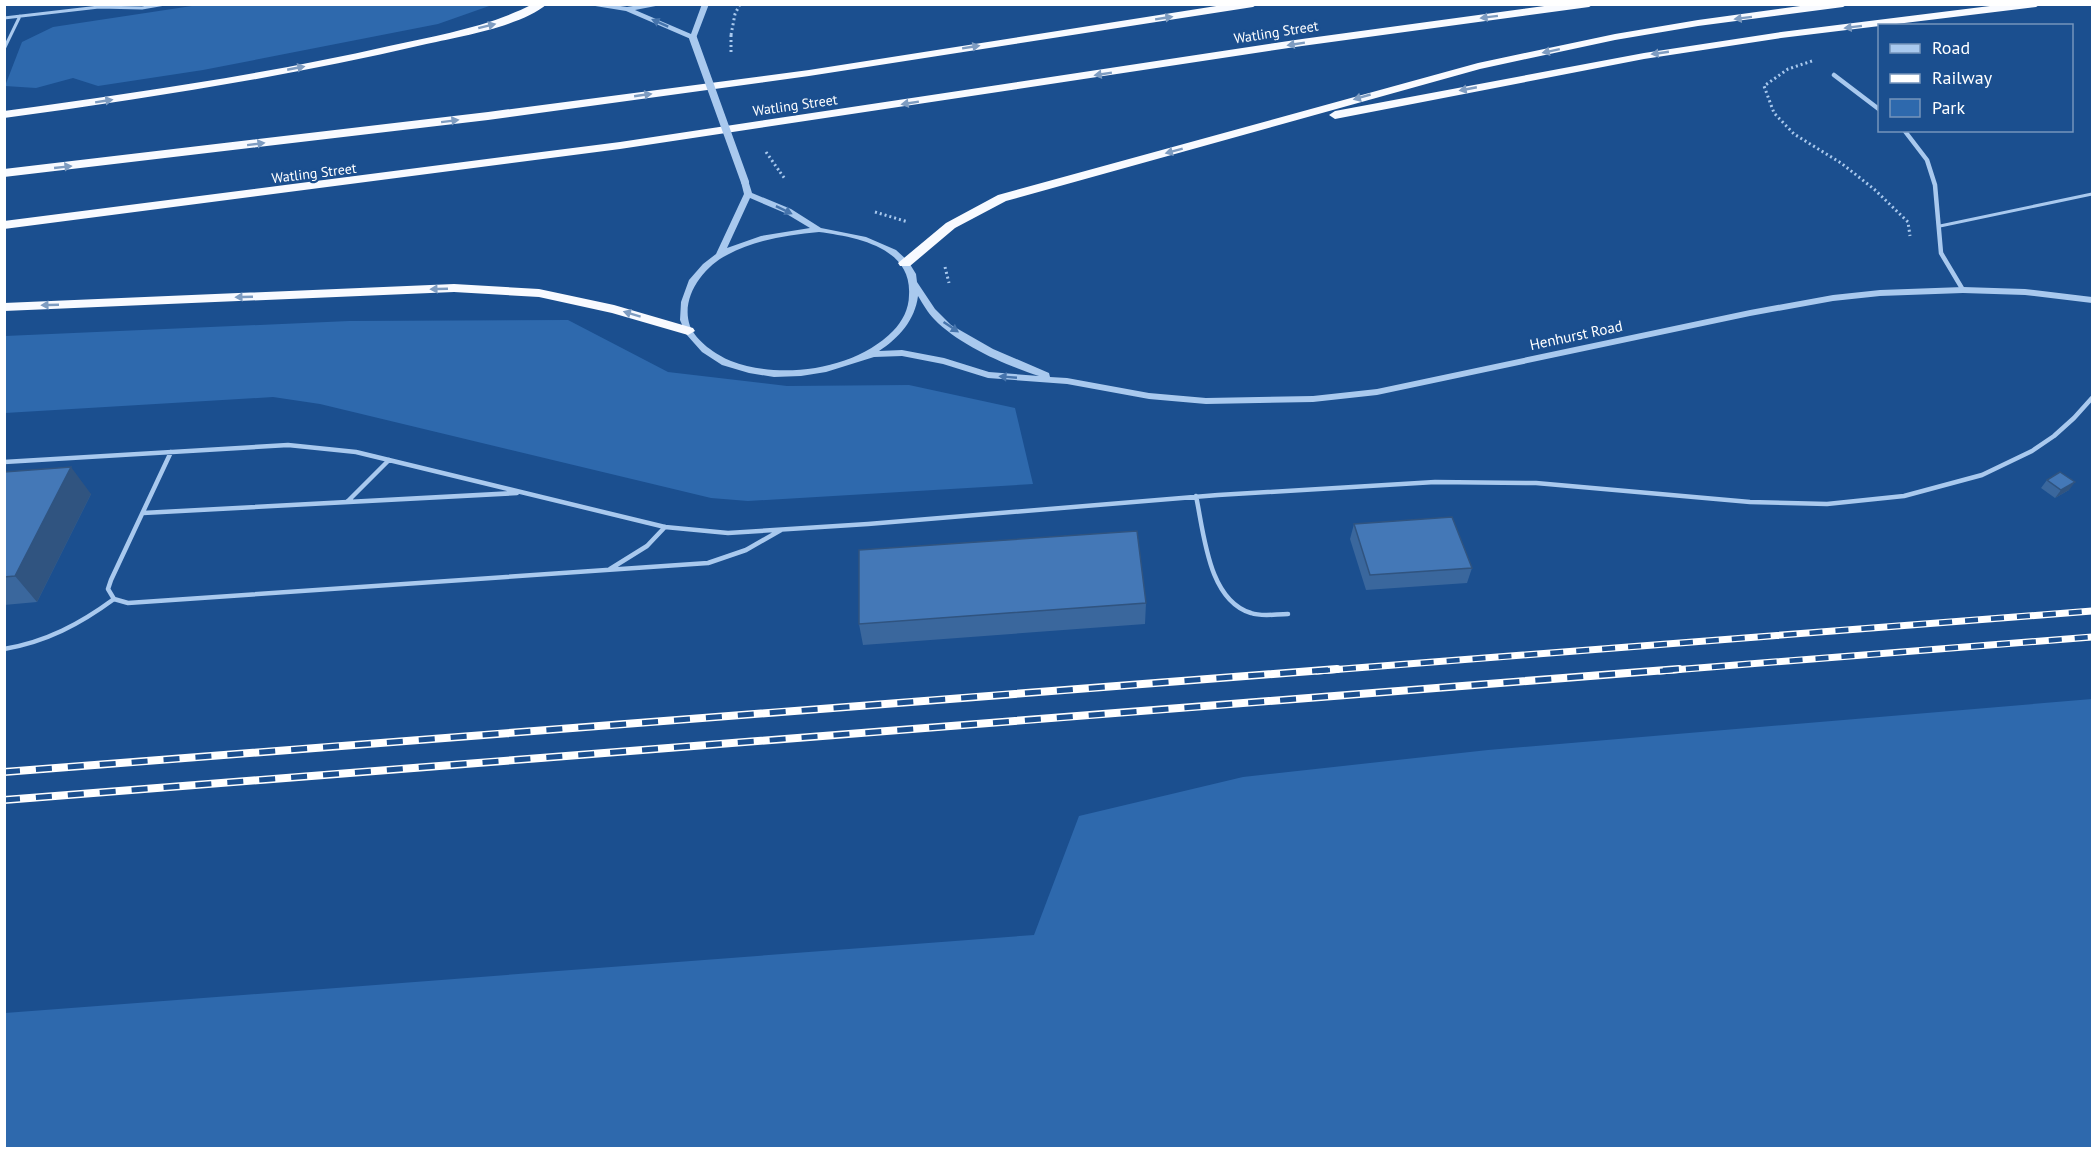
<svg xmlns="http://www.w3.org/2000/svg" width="2097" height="1153" font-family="'PT Sans',sans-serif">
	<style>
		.green { fill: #2e69ad }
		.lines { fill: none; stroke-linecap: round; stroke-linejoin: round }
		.path { stroke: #a9c9ee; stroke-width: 3; stroke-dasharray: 2 3; stroke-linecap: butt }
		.service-far1 { stroke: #a9c9ee; stroke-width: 3 }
		.service { stroke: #a9c9ee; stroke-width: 4.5 }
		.minor { stroke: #a9c9ee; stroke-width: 4.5 }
		.tertiary { fill: #a9c9ee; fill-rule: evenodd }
		.trunk { fill: #f8faff; fill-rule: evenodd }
		.rail-far1-casing { stroke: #fff; stroke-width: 7 }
		.rail-casing { stroke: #fff; stroke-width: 8 }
		.rail-far1 { stroke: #1b4f8f; stroke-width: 4.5; stroke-dasharray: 13; stroke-linecap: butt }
		.rail { stroke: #1b4f8f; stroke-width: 5; stroke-dasharray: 16; stroke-linecap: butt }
		.path-bridge { stroke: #a9c9ee; stroke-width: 3; stroke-dasharray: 2 3; stroke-linecap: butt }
		.tertiary-bridge { stroke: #a9c9ee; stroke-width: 8 }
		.wall { fill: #3a679d }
		.shaded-wall { fill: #305480 }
		.building { fill: #4478b7; stroke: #305480; stroke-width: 1.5 }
		.oneway { fill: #7e9cc1 }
		.oneway2 { fill: #4674ac }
		.labels { text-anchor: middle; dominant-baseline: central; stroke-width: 4.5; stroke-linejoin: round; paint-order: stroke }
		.far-street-label { font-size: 14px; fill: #fff; stroke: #1b4f8f }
		.street-label { font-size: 15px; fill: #fff; stroke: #1b4f8f }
	</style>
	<rect width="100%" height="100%" fill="#1b4f8f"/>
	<path class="green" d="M 205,4 L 492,4 L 492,5 L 438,24 L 203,70 L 98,86 L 73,78 L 36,88 L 5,86 L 22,42 L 53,27 Z
		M 568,320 L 668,372 L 787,386 L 909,385 L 1015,408 L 1033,484 L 748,501 L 711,498 L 320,404 L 273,397 L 5,413 L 5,336 L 349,321 Z
		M 2092,699 L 2092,1148 L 5,1148 L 5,1013 L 1034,935 L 1079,816 L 1243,777 L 1488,750 Z"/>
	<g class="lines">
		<path class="path" d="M 731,35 L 735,14 L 740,4
			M 1812,61 L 1788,69 L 1764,86 L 1774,113 L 1794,134 L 1841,163 L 1874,189 L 1908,222 L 1910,236
			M 780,172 L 785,179
			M 875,212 L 908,222
			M 945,267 L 949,283"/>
		<path class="service-far1" d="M 4,18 L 99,7 L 142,8 L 165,4
			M 4,49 L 20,16
			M 1940,226 L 2092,194"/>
		<path class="service" d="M 171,452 L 111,580 L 108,589 L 114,599 L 128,603 L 708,563 L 746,550 L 781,530
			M 4,462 L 288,445 L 356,452 L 665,527 L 728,533 L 868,524 L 1218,495 L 1435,482 L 1536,483 L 1750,502 L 1827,504 L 1904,496 L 1982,475 L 2032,451 L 2054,436 L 2074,418 L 2092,398
			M 1196,496 C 1204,533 1208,600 1251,613 C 1262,617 1276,614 1288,614
			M 347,502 L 389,460
			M 143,513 L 517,493
			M 610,569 L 647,546 L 665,527
			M 4,649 C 46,642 80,624 114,599"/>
		<path class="minor" d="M 1834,75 L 1880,110
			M 1904,130 L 1927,160 L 1935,185 L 1941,253 L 1963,290"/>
		<path class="tertiary" d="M 583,4 L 607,4 L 627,7 L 645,4 L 666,4 L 635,10 L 691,34 L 702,4 L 709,4 L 696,38 L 693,40 L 626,11 Z
			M 742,180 L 748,180 L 752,193 L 791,209 L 821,228 L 866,237 L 896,250 L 908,261 L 916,274 L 917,282 L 935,309 L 951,325 L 993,349 L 1049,373 L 1050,377 L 1067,378 L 1149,393 L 1206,398 L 1313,396 L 1377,389 L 1750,310 L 1833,295 L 1880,290 L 1963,287 L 2025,289 L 2092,297 L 2092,303 L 2025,295 L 1963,293 L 1880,296 L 1833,301 L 1750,316 L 1377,395 L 1313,402 L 1206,404 L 1149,399 L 1067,384 L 988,378 L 943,364 L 902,356 L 874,357 L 826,372 L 801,376 L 774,377 L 749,373 L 722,365 L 702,352 L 686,334 L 680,320 L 681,302 L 689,280 L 703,264 L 716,254 L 744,194 L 741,182 ZM 750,198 L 785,213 L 810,228 L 761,236 L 727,248 ZM 819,232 C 856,237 912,247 909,295 C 909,309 902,322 893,331 C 855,370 780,380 731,361 C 716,355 696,341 690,326 C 680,298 703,267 727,255 C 755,240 787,235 819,232 ZM 918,296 C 923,304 928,313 934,319 C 959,345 1005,365 1039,376 L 989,372 L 944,358 L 902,350 L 879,351 C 899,338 915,320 918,296 Z"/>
		<path class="trunk" d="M 533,4 L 547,4 C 520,27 457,37 422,45 C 284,77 145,99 4,118 L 4,111 C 133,93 262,75 389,46 C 438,35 488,27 533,4 Z
			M 1229,4 L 1258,4 L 1253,7 L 809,76 L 488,120 L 4,177 L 4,169 L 488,112 L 809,70 Z
			M 1559,4 L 1594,4 L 1589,7 L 1302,46 L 620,149 L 4,229 L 4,221 L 620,142 L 1302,39 Z
			M 1815,4 L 1848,4 L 1843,7 L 1698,26 L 1615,40 L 1480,69 L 1006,201 L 955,228 L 910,266 L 900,266 L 898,263 L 946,223 L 998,195 L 1478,63 L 1615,34 L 1698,20 Z
			M 2006,4 L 2041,4 L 2036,7 L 1781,38 L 1644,59 L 1335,119 L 1329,115 L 1335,111 L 1644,53 L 1781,32 Z
			M 454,284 L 539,289 L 614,305 L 693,328 L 695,331 L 688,335 L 612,313 L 539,297 L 454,292 L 4,311 L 4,303 Z"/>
		<defs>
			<path id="rail-far1" d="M 1317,671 L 2092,611
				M 1660,671 L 2092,637"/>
			<path id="rail" d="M 4,772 L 1337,669
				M 4,800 L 1679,669"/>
		</defs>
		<use href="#rail-far1" class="rail-far1-casing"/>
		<use href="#rail" class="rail-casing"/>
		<use href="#rail-far1" class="rail-far1"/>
		<use href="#rail" class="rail"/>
		<path class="path-bridge" d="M 731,35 L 731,55
			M 766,152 L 780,172"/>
		<path class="tertiary-bridge" d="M 693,38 L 745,182"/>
	</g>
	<path class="wall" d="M 4,472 L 91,494 L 37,602 L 4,605 Z
		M 2047,480 L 2069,490 L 2055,498 L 2041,488 Z
		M 1354,524 L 1472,568 L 1467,583 L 1366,590 L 1350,539 Z
		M 1146,603 L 1145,624 L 863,645 L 859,624 Z"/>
	<path class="shaded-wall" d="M 71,467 L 91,494 L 37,602 L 15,576 Z
		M 2075,482 L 2069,490 L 2055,498 L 2061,490 Z"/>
	<path class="building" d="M 71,467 L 15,576 L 4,577 L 4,472 Z
		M 2060,472 L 2075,482 L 2061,490 L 2047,480 Z
		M 1452,517 L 1472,568 L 1370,575 L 1354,524 Z
		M 1137,531 L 1146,603 L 859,624 L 859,550 Z"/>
	<defs><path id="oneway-solid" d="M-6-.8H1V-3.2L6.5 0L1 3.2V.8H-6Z" transform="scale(1.5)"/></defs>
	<g class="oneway">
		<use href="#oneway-solid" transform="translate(1489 17) rotate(173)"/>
		<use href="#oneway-solid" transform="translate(1164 18) rotate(-9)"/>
		<use href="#oneway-solid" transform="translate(1743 18) rotate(173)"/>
		<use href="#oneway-solid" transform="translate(487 26) rotate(-14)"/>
		<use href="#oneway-solid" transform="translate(1853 27) rotate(173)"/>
		<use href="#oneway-solid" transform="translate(1296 44) rotate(171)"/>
		<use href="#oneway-solid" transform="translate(971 47) rotate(-9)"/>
		<use href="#oneway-solid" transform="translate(1551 51) rotate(168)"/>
		<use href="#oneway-solid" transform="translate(1660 53) rotate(172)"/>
		<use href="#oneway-solid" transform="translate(296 68) rotate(-11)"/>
		<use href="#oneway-solid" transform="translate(1103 74) rotate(171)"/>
		<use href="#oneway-solid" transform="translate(1468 89) rotate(169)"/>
		<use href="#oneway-solid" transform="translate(643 95) rotate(-8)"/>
		<use href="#oneway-solid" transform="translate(1362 97) rotate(164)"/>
		<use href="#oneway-solid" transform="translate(104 101) rotate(-9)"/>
		<use href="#oneway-solid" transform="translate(910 103) rotate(171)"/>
		<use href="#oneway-solid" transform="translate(450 121) rotate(-7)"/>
		<use href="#oneway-solid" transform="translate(256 144) rotate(-7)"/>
		<use href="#oneway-solid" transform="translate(1174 151) rotate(165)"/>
		<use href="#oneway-solid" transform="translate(63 167) rotate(-6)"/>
		<use href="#oneway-solid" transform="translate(439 289) rotate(178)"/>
		<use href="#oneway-solid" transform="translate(244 297) rotate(178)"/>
		<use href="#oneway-solid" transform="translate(50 305) rotate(178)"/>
		<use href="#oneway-solid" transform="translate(632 314) rotate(-163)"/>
	</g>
	<g class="oneway2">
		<use href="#oneway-solid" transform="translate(660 23) rotate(-156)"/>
		<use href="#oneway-solid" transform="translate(784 210) rotate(26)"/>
		<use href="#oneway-solid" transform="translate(951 327) rotate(34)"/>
		<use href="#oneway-solid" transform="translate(1008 377) rotate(-175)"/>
	</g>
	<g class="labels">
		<g class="far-street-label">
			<text transform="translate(1276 32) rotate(-9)">Watling Street</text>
			<text transform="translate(795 105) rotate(-8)">Watling Street</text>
			<text transform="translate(314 173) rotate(-7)">Watling Street</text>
		</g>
		<g class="street-label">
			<text transform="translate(1576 335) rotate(-12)">Henhurst Road</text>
		</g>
	</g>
	<rect width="2097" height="1153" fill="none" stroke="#ffffff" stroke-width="12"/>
	<rect x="1878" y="24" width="195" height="108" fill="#1b4f8f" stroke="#7695bc" stroke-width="1.5"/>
	<rect x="1890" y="44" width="30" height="9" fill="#a9c9ee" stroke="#7695bc" stroke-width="1.5"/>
	<text x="1932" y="54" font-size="18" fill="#ffffff">Road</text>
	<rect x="1890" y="74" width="30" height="9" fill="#ffffff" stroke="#7695bc" stroke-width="1.5"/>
	<text x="1932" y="84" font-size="18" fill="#ffffff">Railway</text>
	<rect x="1890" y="99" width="30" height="18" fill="#2e69ad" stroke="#7695bc" stroke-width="1.5"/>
	<text x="1932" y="114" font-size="18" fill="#ffffff">Park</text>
</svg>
